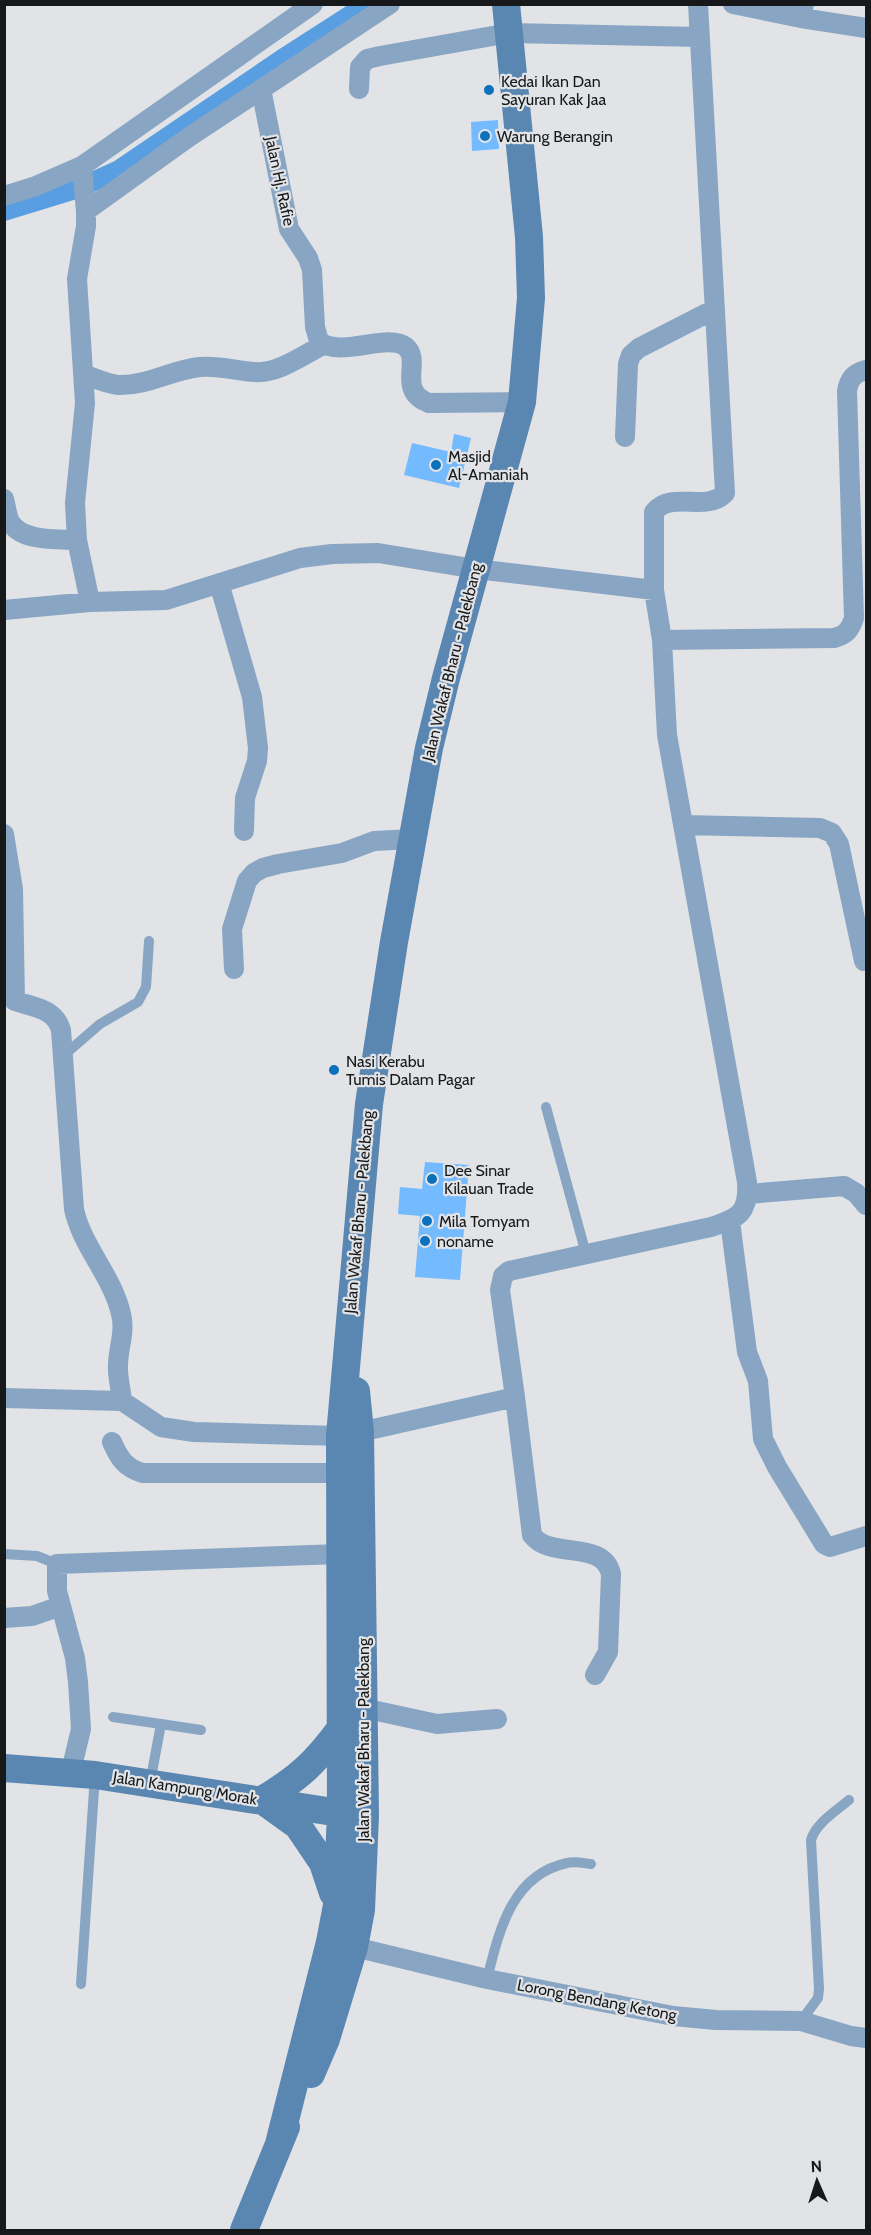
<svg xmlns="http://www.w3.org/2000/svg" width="871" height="2235" font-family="Cabin,sans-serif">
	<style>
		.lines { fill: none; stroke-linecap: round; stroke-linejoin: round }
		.canal { stroke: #599ee1; stroke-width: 20 }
		.building { fill: #74bafe }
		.lane { stroke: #88a5c3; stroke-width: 10 }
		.street { stroke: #88a5c3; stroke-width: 20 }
		.secondary { stroke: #5a86b2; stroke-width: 28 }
		.poi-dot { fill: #0b71bd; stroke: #e1e3e6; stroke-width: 2 }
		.labels { text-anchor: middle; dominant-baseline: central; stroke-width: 4.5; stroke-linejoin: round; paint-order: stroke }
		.poi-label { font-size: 16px; fill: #171819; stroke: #e1e3e6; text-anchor: start }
		.street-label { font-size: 16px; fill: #171819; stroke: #e1e3e6 }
	</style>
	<rect width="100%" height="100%" fill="#e1e3e6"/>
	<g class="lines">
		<path class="canal" d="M 4,211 L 79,188 L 119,170 L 281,60 L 368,4"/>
	</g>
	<path class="building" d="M 498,120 L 499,149 L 472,151 L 471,122 Z
		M 454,434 L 471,438 L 459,488 L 404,475 L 412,443 L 451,452 Z
		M 425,1162 L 469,1165 L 460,1280 L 415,1277 L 420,1216 L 398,1214 L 400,1187 L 422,1189 Z"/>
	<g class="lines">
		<path class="lane" d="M 63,1056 L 100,1024 L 138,1002 L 146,987 L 149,941
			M 546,1107 L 586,1254
			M 4,1554 L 37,1556 L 57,1564
			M 113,1717 L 161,1724 L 150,1783
			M 161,1724 L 201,1730
			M 487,1979 C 499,1932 511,1875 567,1863 C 574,1861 583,1863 591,1864
			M 81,1984 L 95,1775
			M 801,2021 L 818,1998 L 819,1989 L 811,1840 C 816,1823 836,1811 849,1800"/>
		<path class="street" d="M 733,4 L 801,18 L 804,4
			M 801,18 L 866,28
			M 261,89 L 289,229 L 308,258 L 312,270 L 315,327 L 319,341 C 339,359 388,332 406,347 C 422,361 396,391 429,403 L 522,402
			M 359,89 L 360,67 L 367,59 L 380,56 L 509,33 L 700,37
			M 82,166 L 86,211
			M 4,196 L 36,186 L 82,166 L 313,4
			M 83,374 C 94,378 107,384 118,385 C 147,386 171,370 200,367 C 219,365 236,371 255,372 C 278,374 303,355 323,345
			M 625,437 L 628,364 L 631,355 L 639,348 L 715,309
			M 4,499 C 6,506 7,516 10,522 C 22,542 57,539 77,540
			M 219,583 L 252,697 L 258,748 L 257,761 L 245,798 L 244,831
			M 654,590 L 654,512 C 671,490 707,513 725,493 L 698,4
			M 90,602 L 166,600 L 300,558 L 332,554 L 378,553 L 476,569 L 654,590 L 662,640 L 667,735 L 747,1182 C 749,1213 739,1218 711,1227 L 509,1271 L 503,1276 L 500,1290 L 515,1397 L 360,1432
			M 4,610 L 90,602 L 77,540 L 75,503 L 85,403 L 77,279 L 86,226 L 86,211 L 189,137 L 390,4
			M 662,640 L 834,638 C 846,635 850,630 854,618 L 847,391 C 849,379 854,373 866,370
			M 683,825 L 820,828 L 832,833 L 839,844 L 864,961
			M 4,834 L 13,889 L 15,1001 C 34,1007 55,1009 61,1030 L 74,1209 C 82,1247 112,1275 121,1314 C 126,1333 117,1350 118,1369 C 118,1379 121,1390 122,1401
			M 234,969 L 232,929 L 247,881 L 254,873 L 263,868 L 278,864 L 342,853 L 374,841 L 414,839
			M 748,1194 L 844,1186 L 856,1193 L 866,1205
			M 730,1221 L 747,1352 L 758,1381 L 763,1439 L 777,1467 L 824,1544 L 830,1547 L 866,1536
			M 515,1397 L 532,1535 C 550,1560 603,1539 611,1574 L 608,1652 L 595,1675
			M 4,1398 L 122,1401 L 161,1427 L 194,1432 L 340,1436
			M 112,1442 C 119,1458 125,1468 143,1473 L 339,1473
			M 4,1618 L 32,1616 L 61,1606
			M 363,1708 L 437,1724 L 497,1719
			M 71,1771 L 81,1729 L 78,1682 L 75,1658 L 57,1591 L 57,1564 L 340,1554
			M 342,1944 L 487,1979 L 673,2016 L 716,2020 L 801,2021 L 851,2036 L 866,2038"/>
		<path class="secondary" d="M 4,1768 L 95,1775 L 359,1816
			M 262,1800 C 299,1778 315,1763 341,1728
			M 266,1803 L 298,1826 L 323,1863 L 333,1893
			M 311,2074 L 326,2039 L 354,1947 L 361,1910 L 365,1816 L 360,1432 L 356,1391
			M 279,2144 L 330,1942 L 337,1905 L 341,1813 L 340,1436 L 369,1104 L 394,942 L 429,748 L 446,678 L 522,402 L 531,298 L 529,237 L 506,4
			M 244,2230 L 286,2127"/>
	</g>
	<g class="poi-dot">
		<circle cx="489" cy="90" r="6"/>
		<circle cx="485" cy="136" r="6"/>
		<circle cx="436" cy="465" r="6"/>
		<circle cx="334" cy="1070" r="6"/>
		<circle cx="432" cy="1179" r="6"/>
		<circle cx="427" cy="1221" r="6"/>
		<circle cx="425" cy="1241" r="6"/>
	</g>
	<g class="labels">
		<g class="poi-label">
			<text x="501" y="81">Kedai Ikan Dan<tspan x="501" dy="18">Sayuran Kak Jaa</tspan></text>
			<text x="497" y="136">Warung Berangin</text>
			<text x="448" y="456">Masjid<tspan x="448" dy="18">Al-Amaniah</tspan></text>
			<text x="346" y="1061">Nasi Kerabu<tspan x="346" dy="18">Tumis Dalam Pagar</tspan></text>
			<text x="444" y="1170">Dee Sinar<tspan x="444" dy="18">Kilauan Trade</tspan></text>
			<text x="439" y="1221">Mila Tomyam</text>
			<text x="437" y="1241">noname</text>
		</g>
		<g class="street-label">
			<text transform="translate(280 181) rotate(78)">Jalan Hj. Rafie</text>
			<text transform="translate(452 662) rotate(-76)">Jalan Wakaf Bharu - Palekbang</text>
			<text transform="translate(359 1212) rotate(-85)">Jalan Wakaf Bharu - Palekbang</text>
			<text transform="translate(363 1740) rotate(-90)">Jalan Wakaf Bharu - Palekbang</text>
			<text transform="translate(185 1788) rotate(9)">Jalan Kampung Morak</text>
			<text transform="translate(597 2000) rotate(11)">Lorong Bendang Ketong</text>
		</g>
	</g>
	<rect width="871" height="2235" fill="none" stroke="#171819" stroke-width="12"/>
	<g transform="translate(817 2181) rotate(357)" stroke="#e1e3e6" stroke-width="4.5" paint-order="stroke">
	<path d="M0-4.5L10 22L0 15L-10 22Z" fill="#171819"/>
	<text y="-9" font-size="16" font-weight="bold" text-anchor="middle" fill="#171819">N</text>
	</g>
</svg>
